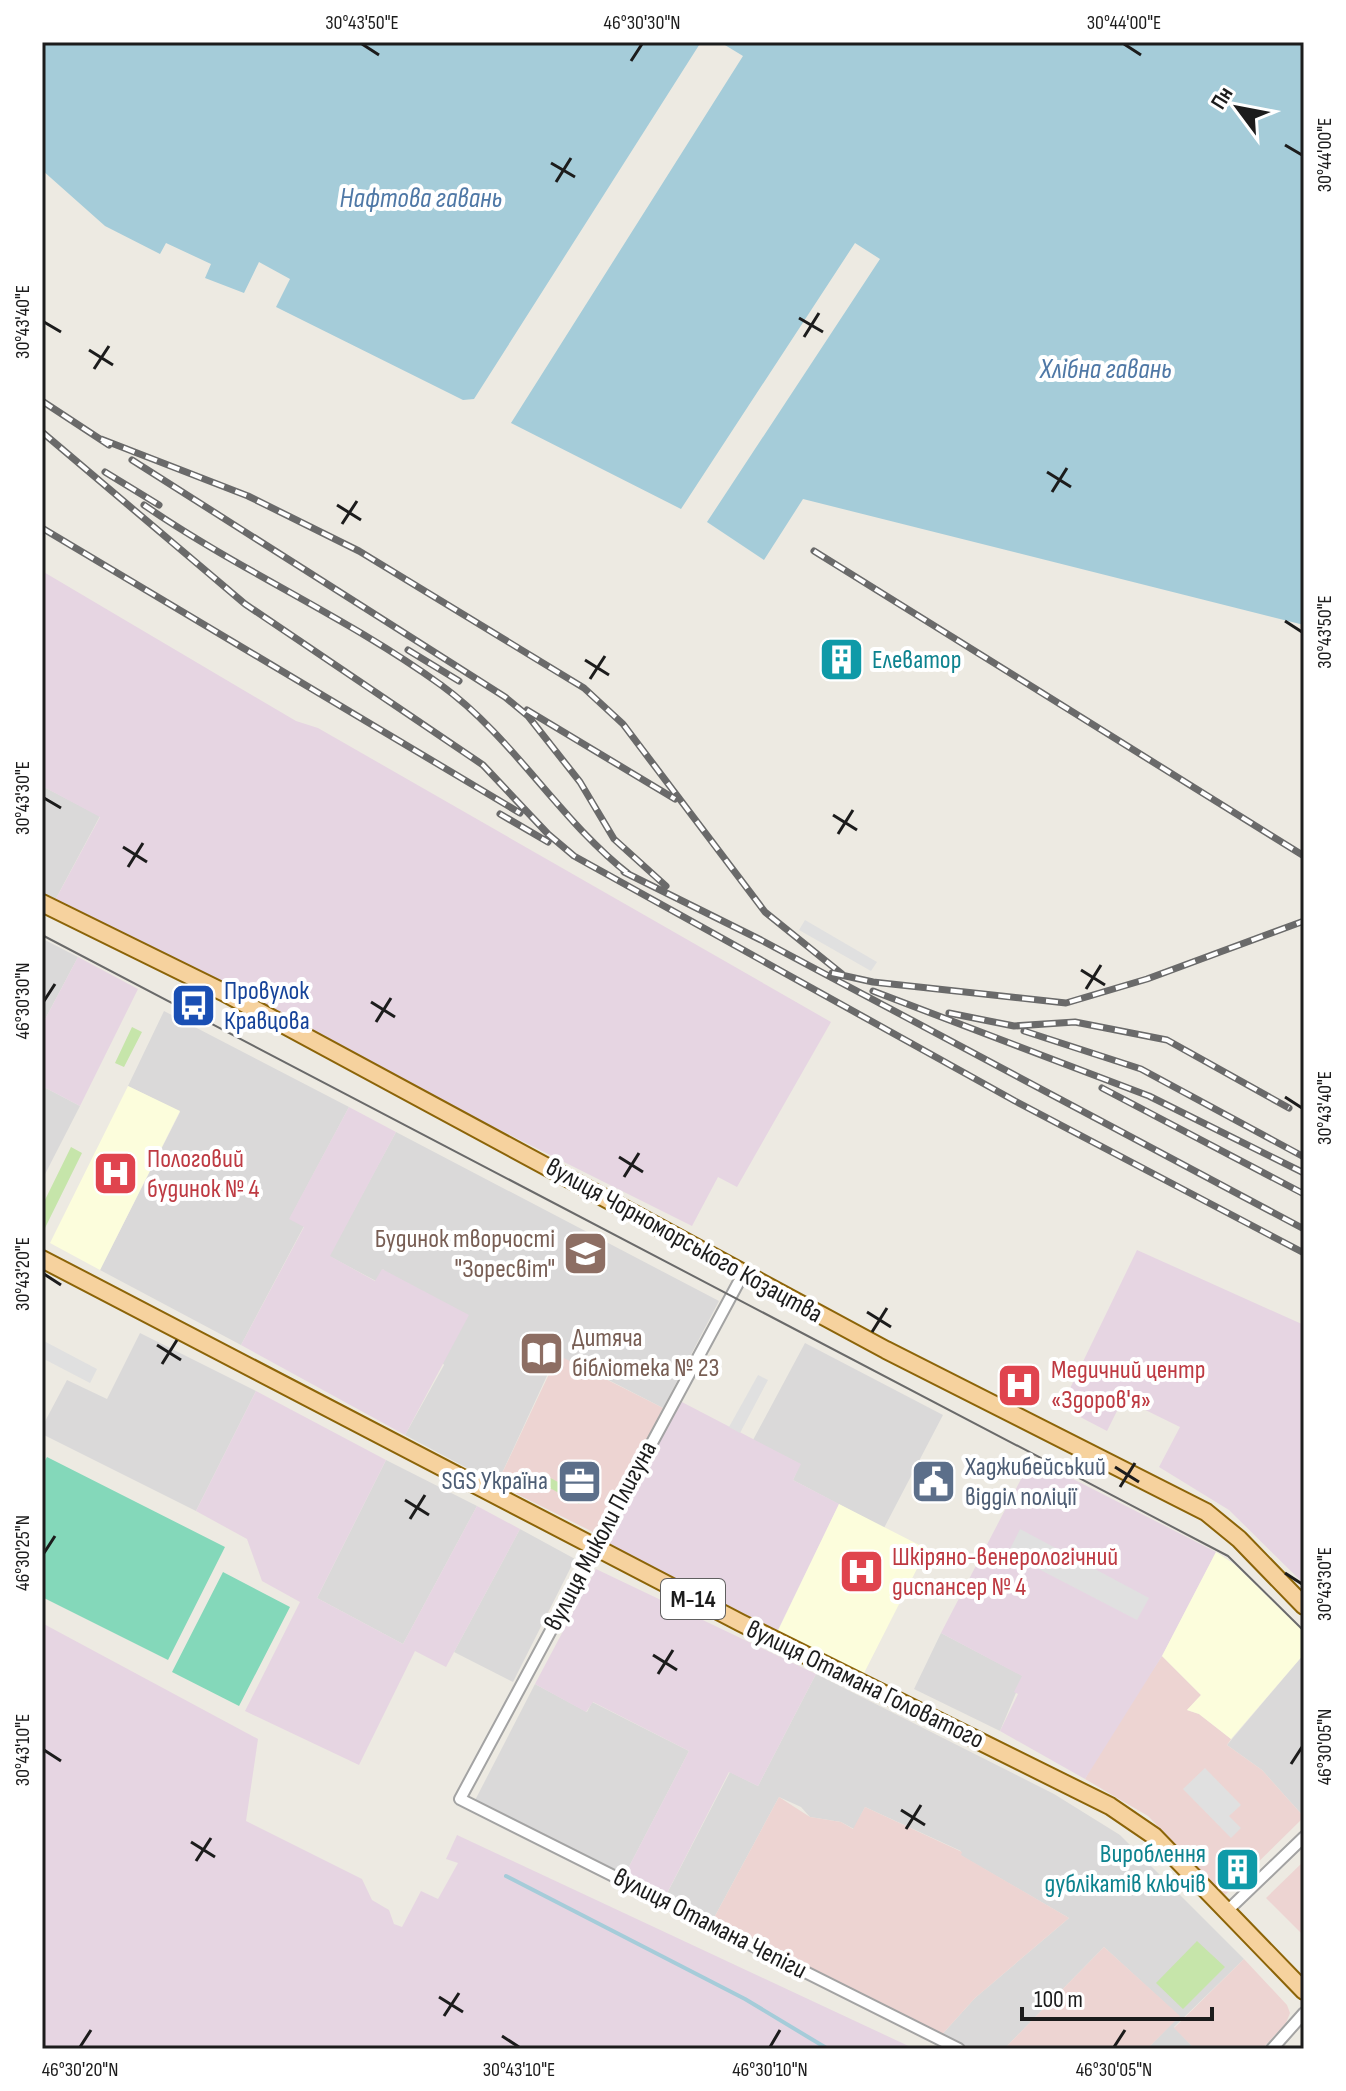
<svg xmlns="http://www.w3.org/2000/svg" width="1346" height="2091" font-family="'Sofia Sans Condensed',sans-serif">
	<style>
		.residential { fill: #dad9d9 }
		.commercial { fill: #edd4d2 }
		.industrial { fill: #e6d5e2 }
		.education { fill: #fcfddc }
		.grass { fill: #c6e5aa }
		.pitch { fill: #84d8ba }
		.parking { fill: #e0e0e0 }
		.water { fill: #a5ccd9 }
		.lines { fill: none; stroke-linecap: round; stroke-linejoin: round }
		.stream { stroke: #a5ccd9; stroke-width: 4 }
		.street-casing { stroke: #a3a3a3; stroke-width: 14 }
		.primary-casing { stroke: #8c6408; stroke-width: 20 }
		.street { stroke: #fff; stroke-width: 10 }
		.primary { stroke: #f6d29e; stroke-width: 16 }
		.tram { stroke: #6a6a6a; stroke-width: 2 }
		.rail-casing { stroke: #6a6a6a; stroke-width: 7 }
		.rail { stroke: #fff; stroke-width: 4; stroke-dasharray: 12; stroke-linecap: butt }
		.ticks { fill: none; stroke: #1c1c1c; stroke-width: 3 }
		.labels { text-anchor: middle; dominant-baseline: central; stroke-width: 8; stroke-linejoin: round; paint-order: stroke }
		.shield { fill: #fff; stroke: #606060; stroke-width: 2 }
		.shield-label { font-size: 24px; font-weight: bold; fill: #1c1c1c }
		.culture-label { font-size: 26px; fill: #0d838f; stroke: #fff; text-anchor: start }
		.transit-label { font-size: 26px; fill: #164399; stroke: #fff; text-anchor: start }
		.health-label { font-size: 26px; fill: #be3a42; stroke: #fff; text-anchor: start }
		.education-label { font-size: 26px; fill: #785e54; stroke: #fff; text-anchor: end }
		.street-label { font-size: 26px; fill: #1c1c1c; stroke: #fff }
		.service-label { font-size: 26px; fill: #4e5e75; stroke: #fff; text-anchor: start }
		.water-label { font-size: 28px; font-style: italic; fill: #4f78a6; stroke: #fff }
		.neatline { fill: none; stroke: #1c1c1c; stroke-width: 3 }
		.ticks-label { font-size: 20px; text-anchor: middle; fill: #1c1c1c }
	</style>
	<rect width="100%" height="100%" fill="#edeae2"/>
	<path class="residential" d="M 42,786 L 100,816 L 52,906 L 42,901 Z
		M 43,939 L 78,957 L 42,1025 L 42,940 Z
		M 164,1011 L 349,1107 L 290,1218 L 304,1226 L 241,1345 L 100,1270 L 180,1112 L 128,1086 Z
		M 42,1086 L 80,1106 L 42,1180 Z
		M 396,1132 L 719,1301 L 663,1408 L 591,1371 L 551,1367 L 497,1484 L 405,1435 L 444,1365 L 383,1269 L 376,1281 L 329,1256 Z
		M 140,1333 L 256,1391 L 196,1511 L 42,1434 L 42,1427 L 67,1380 L 107,1399 Z
		M 805,1343 L 943,1415 L 884,1528 L 793,1480 L 800,1464 L 753,1440 Z
		M 386,1460 L 477,1506 L 403,1644 L 317,1598 Z
		M 520,1529 L 575,1559 L 513,1682 L 454,1652 Z
		M 941,1633 L 1023,1676 L 1000,1731 L 914,1689 Z
		M 1304,1654 L 1304,1817 L 1262,1770 L 1227,1745 Z
		M 816,1674 L 1054,1794 L 1120,1835 L 1244,1959 L 1174,2027 L 1195,2049 L 1147,2049 L 1179,2016 L 1104,1947 L 1004,2049 L 953,2049 L 937,2040 L 975,1998 L 1069,1918 L 960,1855 L 961,1851 L 865,1807 L 854,1829 L 841,1822 L 810,1817 L 801,1807 L 779,1797 L 708,1929 L 661,1905 L 730,1772 L 758,1786 Z
		M 535,1684 L 587,1712 L 592,1702 L 689,1751 L 619,1886 L 470,1810 Z"/>
	<path class="commercial" d="M 558,1355 L 663,1408 L 597,1534 L 497,1484 Z
		M 1162,1656 L 1201,1695 L 1187,1710 L 1199,1714 L 1231,1739 L 1227,1745 L 1262,1770 L 1304,1817 L 1225,1895 L 1148,1816 L 1085,1779 L 1106,1740 Z
		M 779,1797 L 810,1817 L 841,1822 L 853,1829 L 865,1807 L 962,1852 L 961,1855 L 1069,1918 L 975,1998 L 937,2040 L 708,1929 Z
		M 1304,1861 L 1304,1936 L 1266,1898 Z
		M 1104,1947 L 1180,2016 L 1147,2049 L 1004,2049 Z
		M 1244,1959 L 1287,2005 L 1290,2013 L 1286,2023 L 1262,2049 L 1195,2049 L 1174,2028 Z"/>
	<path class="industrial" d="M 42,571 L 296,721 L 318,728 L 831,1022 L 737,1187 L 718,1177 L 692,1226 L 52,906 L 100,817 L 42,786 Z
		M 78,957 L 138,989 L 80,1106 L 42,1086 L 42,1025 Z
		M 349,1107 L 396,1132 L 330,1256 L 375,1281 L 382,1269 L 469,1315 L 405,1435 L 241,1345 L 304,1227 L 289,1219 Z
		M 1137,1250 L 1304,1325 L 1304,1584 L 1229,1510 L 1159,1467 L 1180,1427 L 1123,1399 L 1107,1431 L 1061,1407 Z
		M 256,1391 L 386,1460 L 317,1598 L 403,1644 L 477,1506 L 520,1529 L 446,1667 L 415,1651 L 359,1765 L 245,1711 L 300,1602 L 262,1581 L 247,1539 L 196,1511 Z
		M 680,1401 L 801,1464 L 793,1480 L 839,1504 L 775,1636 L 604,1542 Z
		M 1032,1458 L 1216,1552 L 1162,1656 L 1085,1779 L 1000,1731 L 1018,1694 L 1014,1692 L 1022,1676 L 941,1633 Z
		M 596,1569 L 816,1674 L 758,1786 L 729,1772 L 661,1905 L 619,1886 L 689,1751 L 593,1702 L 586,1712 L 535,1684 Z
		M 42,1623 L 258,1739 L 246,1821 L 362,1879 L 372,1900 L 389,1910 L 394,1924 L 402,1927 L 421,1891 L 438,1899 L 458,1863 L 446,1859 L 457,1835 L 915,2049 L 42,2049 Z"/>
	<path class="education" d="M 128,1086 L 180,1111 L 100,1270 L 50,1243 Z
		M 839,1504 L 927,1549 L 860,1681 L 775,1637 Z
		M 1216,1552 L 1234,1564 L 1304,1632 L 1304,1654 L 1231,1739 L 1199,1714 L 1187,1710 L 1201,1695 L 1162,1656 Z"/>
	<path class="grass" d="M 132,1027 L 142,1032 L 124,1067 L 115,1063 Z
		M 71,1147 L 82,1153 L 44,1230 L 42,1206 Z
		M 543,1474 L 584,1496 L 579,1504 L 539,1482 Z
		M 1197,1941 L 1225,1967 L 1183,2009 L 1156,1983 Z"/>
	<path class="pitch" d="M 47,1457 L 225,1547 L 168,1660 L 42,1597 L 42,1466 Z
		M 223,1572 L 290,1607 L 239,1706 L 172,1672 Z"/>
	<path class="parking" d="M 805,920 L 877,962 L 871,971 L 799,930 Z
		M 42,1340 L 97,1369 L 90,1383 L 42,1358 Z
		M 758,1375 L 768,1380 L 740,1433 L 729,1427 Z
		M 1020,1529 L 1149,1598 L 1137,1620 L 1008,1553 Z
		M 1205,1768 L 1241,1805 L 1229,1816 L 1241,1828 L 1231,1838 L 1183,1789 Z"/>
	<path class="water" d="M 42,42 L 701,42 L 474,399 L 463,400 L 276,307 L 290,279 L 259,262 L 244,293 L 205,278 L 211,264 L 166,243 L 160,254 L 105,226 L 42,170 Z
		M 720,42 L 1304,42 L 1304,625 L 803,499 L 764,560 L 707,522 L 880,259 L 855,243 L 681,509 L 511,423 L 743,56 Z"/>
	<g class="lines">
		<path class="stream" d="M 506,1876 L 745,1999 L 828,2049"/>
		<defs>
			<path id="street" d="M 743,1274 L 460,1799 L 959,2049
				M 1225,1913 L 1304,1837
				M 1272,2049 L 1304,2013"/>
			<path id="primary" d="M 42,903 L 223,992 L 886,1350 L 1206,1512 L 1239,1539 L 1304,1606
				M 42,1259 L 741,1623 L 1110,1806 L 1154,1836 L 1304,1991"/>
		</defs>
		<use href="#street" class="street-casing"/>
		<use href="#primary" class="primary-casing"/>
		<use href="#street" class="street"/>
		<use href="#primary" class="primary"/>
		<path class="tram" d="M 42,935 L 1228,1556 L 1304,1631"/>
		<defs>
			<path id="rail" d="M 42,401 L 109,445
				M 42,432 L 245,604 L 483,765 L 548,834 L 574,856 L 1015,1101 L 1304,1253
				M 101,439 L 248,496 L 359,551 L 584,688 L 623,724 L 765,912 L 842,974
				M 132,460 L 505,697 L 528,716 L 580,782 L 614,839 L 666,886
				M 105,472 L 159,505
				M 144,505 C 240,571 347,617 441,685 C 514,738 559,820 630,875
				M 42,528 L 520,813
				M 814,551 L 1304,856
				M 408,650 L 459,681
				M 527,710 L 675,799
				M 500,814 L 548,842
				M 624,872 L 761,940 L 1304,1229
				M 832,973 L 873,982 L 1066,1003 L 1147,979 L 1304,921
				M 873,991 L 1149,1096 L 1304,1173
				M 949,1013 L 1014,1026 L 1075,1022 L 1167,1040 L 1289,1108
				M 1024,1031 L 1141,1069 L 1304,1157
				M 1102,1088 L 1304,1194"/>
		</defs>
		<use href="#rail" class="rail-casing"/>
		<use href="#rail" class="rail"/>
	</g>
	<path class="ticks" d="M 362,44 L 379,55M 1124,44 L 1141,55M 631,61 L 642,44M 1285,145 L 1302,155M 551,163 L 575,177M 556,182 L 571,158M 799,318 L 823,332M 44,322 L 61,332M 804,337 L 819,313M 89,350 L 113,365M 94,369 L 109,346M 1047,472 L 1071,487M 1052,492 L 1067,468M 337,505 L 361,520M 342,524 L 357,501M 1285,621 L 1302,632M 585,660 L 609,675M 590,679 L 605,656M 44,798 L 61,808M 833,815 L 857,830M 838,834 L 853,810M 123,847 L 147,862M 128,867 L 143,843M 1081,970 L 1105,985M 1086,989 L 1101,965M 44,1001 L 55,984M 371,1002 L 395,1017M 376,1022 L 391,998M 1285,1097 L 1302,1108M 619,1157 L 643,1172M 624,1177 L 639,1153M 44,1274 L 61,1285M 867,1312 L 891,1327M 872,1332 L 887,1308M 157,1345 L 181,1360M 162,1364 L 177,1340M 1115,1467 L 1139,1482M 1120,1487 L 1135,1463M 405,1500 L 429,1515M 410,1519 L 425,1495M 44,1553 L 55,1536M 1285,1573 L 1302,1584M 653,1655 L 677,1670M 658,1674 L 673,1650M 44,1750 L 61,1761M 1291,1764 L 1302,1747M 901,1810 L 925,1825M 906,1829 L 921,1805M 191,1842 L 215,1857M 196,1861 L 211,1838M 439,1997 L 463,2012M 444,2016 L 459,1993M 502,2036 L 519,2047M 80,2047 L 91,2030M 770,2047 L 780,2030M 1114,2047 L 1125,2030"/>
	<defs>
		<symbol id="building-square" viewBox="-11 -11 22 22"><rect x="-9" y="-9" width="18" height="18" rx="4" fill="#0f9aa8" stroke="#fff"/><path d="M-4-6H4V6H1V3H-1V6H-4ZM-2.5-4.3h1.7v1.8h-1.7ZM.8-4.3h1.7v1.8H.8ZM-2.5-1h1.7V.8h-1.7ZM.8-1h1.7V.8H.8Z" fill="#fff"/></symbol>
		<symbol id="bus-square" viewBox="-11 -11 22 22"><rect x="-9" y="-9" width="18" height="18" rx="4" fill="#1a4fb4" stroke="#fff"/><path d="M-5-6H5V4H4V6H2V4H-2V6H-4V4H-5ZM-3.5-4V0h7V-4ZM-3.5 1.2v1.5H-2V1.2ZM2 1.2v1.5H3.5V1.2Z" fill="#fff"/></symbol>
		<symbol id="hospital-square" viewBox="-11 -11 22 22"><rect x="-9" y="-9" width="18" height="18" rx="4" fill="#e0444e" stroke="#fff"/><path d="M-5-5h3v3.5h4V-5h3V5h-3V1.5h-4V5h-3Z" fill="#fff"/></symbol>
		<symbol id="school-square" viewBox="-11 -11 22 22"><rect x="-9" y="-9" width="18" height="18" rx="4" fill="#8d6e63" stroke="#fff"/><path d="M0-5L7-2L0 1L-7-2ZM-4 1L0 2.5L4 1V4Q0 6-4 4Z" fill="#fff"/></symbol>
		<symbol id="library-square" viewBox="-11 -11 22 22"><rect x="-9" y="-9" width="18" height="18" rx="4" fill="#8d6e63" stroke="#fff"/><path d="M-6-4Q-3-5.5-.7-3.5V5Q-3 3-6 4ZM6-4Q3-5.5 .7-3.5V5Q3 3 6 4Z" fill="#fff"/></symbol>
		<symbol id="office-square" viewBox="-11 -11 22 22"><rect x="-9" y="-9" width="18" height="18" rx="4" fill="#5c6f8a" stroke="#fff"/><path d="M-6-3h4V-5.5h4V-3h4V5H-6ZM-1-4.5V-3h2v-1.5ZM-6 0V1H6V0Z" fill="#fff"/></symbol>
		<symbol id="civic-square" viewBox="-11 -11 22 22"><rect x="-9" y="-9" width="18" height="18" rx="4" fill="#5c6f8a" stroke="#fff"/><path d="M-.6-6.5H3V-4.5H.6V-3L4-1V1h2V6H-6V1h2V-1L-.6-3ZM-1.2 2.5V6h2.4V2.5Z" fill="#fff"/></symbol>
	</defs>
	<g fill-rule="evenodd">
		<use href="#building-square" x="816" y="634" width="51" height="51"/>
		<use href="#bus-square" x="168" y="980" width="51" height="51"/>
		<use href="#hospital-square" x="90" y="1148" width="51" height="51"/>
		<use href="#school-square" x="560" y="1228" width="51" height="51"/>
		<use href="#library-square" x="516" y="1328" width="51" height="51"/>
		<use href="#hospital-square" x="994" y="1360" width="51" height="51"/>
		<use href="#office-square" x="554" y="1456" width="51" height="51"/>
		<use href="#civic-square" x="908" y="1456" width="51" height="51"/>
		<use href="#hospital-square" x="836" y="1546" width="51" height="51"/>
		<use href="#building-square" x="1212" y="1844" width="51" height="51"/>
	</g>
	<g class="labels">
		<rect class="shield" x="661" y="1579" width="64" height="40" rx="6"/>
		<g class="shield-label">
			<text x="693" y="1599">М-14</text>
		</g>
		<g class="culture-label">
			<text x="872" y="660">Елеватор</text>
			<text x="1206" y="1854" text-anchor="end">Вироблення<tspan x="1206" dy="30">дублікатів ключів</tspan></text>
		</g>
		<g class="transit-label">
			<text x="224" y="991">Провулок<tspan x="224" dy="30">Кравцова</tspan></text>
		</g>
		<g class="health-label">
			<text x="147" y="1159">Пологовий<tspan x="147" dy="30">будинок № 4</tspan></text>
			<text x="1051" y="1370">Медичний центр<tspan x="1051" dy="30">«Здоров'я»</tspan></text>
			<text x="892" y="1557">Шкіряно-венерологічний<tspan x="892" dy="30">диспансер № 4</tspan></text>
		</g>
		<g class="education-label">
			<text x="555" y="1239">Будинок творчості<tspan x="555" dy="30">"Зоресвіт"</tspan></text>
			<text x="572" y="1338" text-anchor="start">Дитяча<tspan x="572" dy="30">бібліотека № 23</tspan></text>
		</g>
		<g class="street-label">
			<text transform="translate(684 1241) rotate(29)">вулиця Чорноморського Козацтва</text>
			<text transform="translate(601 1536) rotate(-62)">вулиця Миколи Плигуна</text>
			<text transform="translate(865 1685) rotate(26)">вулиця Отамана Головатого</text>
			<text transform="translate(710 1924) rotate(27)">вулиця Отамана Чепіги</text>
		</g>
		<g class="service-label">
			<text x="965" y="1467">Хаджибейський<tspan x="965" dy="30">відділ поліції</tspan></text>
			<text x="548" y="1481" text-anchor="end">SGS Україна</text>
		</g>
		<g class="water-label">
			<text x="421" y="198">Нафтова гавань</text>
			<text x="1106" y="369">Хлібна гавань</text>
		</g>
	</g>
	<rect width="1346" height="2091" fill="none" stroke="#ffffff" stroke-width="88"/>
	<g transform="translate(1238 108) rotate(302)" stroke="#ffffff" stroke-width="6" paint-order="stroke">
	<path d="M0-6L14 30L0 20L-14 30Z" fill="#1c1c1c"/>
	<text y="-12" font-size="22" font-weight="bold" text-anchor="middle" fill="#1c1c1c">Пн</text>
	</g>
	<path d="M1022 2007v12h190v-12" fill="none" stroke="#1c1c1c" stroke-width="4"/>
	<text x="1034" y="2007" font-size="24" fill="#1c1c1c" stroke="#ffffff" stroke-width="6" paint-order="stroke">100 m</text>
	<rect x="44" y="44" width="1258" height="2003" class="neatline"/>
	<g class="ticks-label">
		<text x="362" y="29">30°43'50"E</text>
		<text x="642" y="29">46°30'30"N</text>
		<text x="1124" y="29">30°44'00"E</text>
		<text transform="translate(1324 155) rotate(-90)" y="7">30°44'00"E</text>
		<text transform="translate(22 322) rotate(-90)" y="7">30°43'40"E</text>
		<text transform="translate(1324 632) rotate(-90)" y="7">30°43'50"E</text>
		<text transform="translate(22 798) rotate(-90)" y="7">30°43'30"E</text>
		<text transform="translate(22 1001) rotate(-90)" y="7">46°30'30"N</text>
		<text transform="translate(1324 1108) rotate(-90)" y="7">30°43'40"E</text>
		<text transform="translate(22 1274) rotate(-90)" y="7">30°43'20"E</text>
		<text transform="translate(22 1553) rotate(-90)" y="7">46°30'25"N</text>
		<text transform="translate(1324 1584) rotate(-90)" y="7">30°43'30"E</text>
		<text transform="translate(1324 1747) rotate(-90)" y="7">46°30'05"N</text>
		<text transform="translate(22 1750) rotate(-90)" y="7">30°43'10"E</text>
		<text x="80" y="2076">46°30'20"N</text>
		<text x="519" y="2076">30°43'10"E</text>
		<text x="770" y="2076">46°30'10"N</text>
		<text x="1114" y="2076">46°30'05"N</text>
	</g>
</svg>
